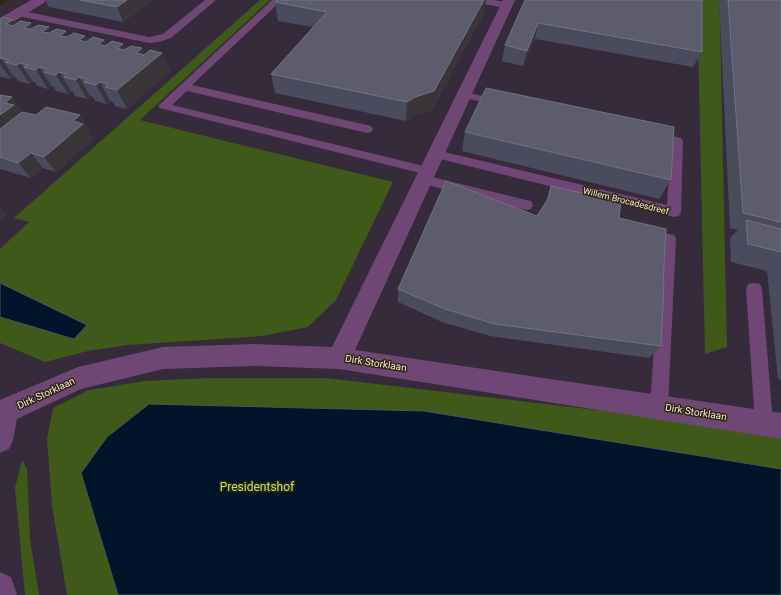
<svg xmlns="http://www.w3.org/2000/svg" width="781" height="595" font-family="Roboto,sans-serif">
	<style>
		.industrial { fill: #352b3a }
		.green { fill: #405818 }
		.water { fill: #001529; stroke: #48555e }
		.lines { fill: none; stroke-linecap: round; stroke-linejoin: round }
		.lane { fill: #6e4774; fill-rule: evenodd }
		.street { fill: #6e4774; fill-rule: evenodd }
		.wall { fill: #4b4b5e }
		.shaded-wall { fill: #393539 }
		.building { fill: #5d5c6c; stroke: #74727d }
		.labels { text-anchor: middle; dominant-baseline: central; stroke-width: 3; stroke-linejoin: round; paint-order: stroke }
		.far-street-label { font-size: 9px; fill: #efe9db; stroke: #302610 }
		.street-label { font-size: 10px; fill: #efe9db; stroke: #302610 }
		.near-park-label { font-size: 12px; fill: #b4e56d; stroke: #302610 }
	</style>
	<rect width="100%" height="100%" fill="#302610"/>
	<path class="industrial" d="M 9,0 L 781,0 L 781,595 L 0,595 L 0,5 Z"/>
	<path class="green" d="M 260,0 L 270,0 L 140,120 L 393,182 L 336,300 L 308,327 L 262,336 L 128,345 L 88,351 L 45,362 L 0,343 L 0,317 L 73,339 L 86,326 L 0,283 L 0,249 L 29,222 L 14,218 Z
		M 697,0 L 719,0 L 720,21 L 727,347 L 705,354 Z
		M 207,378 L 326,378 L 705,423 L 781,436 L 781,595 L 67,595 L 52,506 L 47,439 L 53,408 L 89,390 L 144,381 Z
		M 22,460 L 27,469 L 30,539 L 39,595 L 25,595 L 15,488 Z"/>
	<path class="water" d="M 0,283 L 87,325 L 74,339 L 0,317 Z
		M 149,404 L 424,411 L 781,469 L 781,595 L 118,595 L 81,473 L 107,437 Z"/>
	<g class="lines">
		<path class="lane" d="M 205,0 L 216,0 L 171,38 L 159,42 L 149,43 L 18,16 L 13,13 L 18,10 L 149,37 L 163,34 Z
			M 272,0 L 282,0 L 192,85 L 367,125 L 371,126 L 373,129 L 371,132 L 367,133 L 187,91 L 172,105 L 428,167 L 433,168 L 435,171 L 433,174 L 428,175 L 160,108 L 158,106 L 160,104 Z
			M 471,0 L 493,0 L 510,3 L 512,5 L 507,8 L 476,3 Z
			M 464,92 L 506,101 L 508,103 L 506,105 L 502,106 L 460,97 L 458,95 L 460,93 Z
			M 652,132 L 681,138 L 683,141 L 681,212 L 679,216 L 674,217 L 436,158 L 432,157 L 430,154 L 432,151 L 436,150 L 667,205 L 671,144 L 648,139 L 646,136 L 648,133 Z
			M 424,175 L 526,200 L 531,201 L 533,205 L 531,209 L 526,210 L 419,183 L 417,180 L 419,177 Z
			M 644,228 L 674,235 L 676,239 L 668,406 L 666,412 L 659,415 L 652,412 L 650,406 L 661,243 L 639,237 L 637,233 L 639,229 Z
			M 754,283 L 760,284 L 762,289 L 773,423 L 771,430 L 764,432 L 757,430 L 755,423 L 746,289 L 748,284 Z"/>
		<path class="street" d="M 31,0 L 46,0 L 44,3 L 5,27 L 0,28 L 0,18 Z
			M 503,0 L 515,0 L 355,350 L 781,413 L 781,439 L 339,369 L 254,366 L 163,369 L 81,389 L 17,419 L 13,440 L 9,449 L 0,453 L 0,400 L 78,367 L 163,347 L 254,344 L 332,347 Z
			M 0,572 L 11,577 L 17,595 L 0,595 Z"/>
	</g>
	<path class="wall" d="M 45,0 L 154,0 L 123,22 L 49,7 Z
		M 277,0 L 486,0 L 484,13 L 432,110 L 414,116 L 406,121 L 275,93 L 271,74 L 313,27 L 278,21 L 275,2 Z
		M 525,0 L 702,52 L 693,67 L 535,39 L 523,66 L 502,61 L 505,45 Z
		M 719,0 L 781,0 L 781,380 L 778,379 L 767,271 L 731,262 L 730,238 L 738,230 L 730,228 Z
		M 0,19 L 13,20 L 16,24 L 31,23 L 34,28 L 51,32 L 66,31 L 69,36 L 85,36 L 88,41 L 104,40 L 107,45 L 126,49 L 142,48 L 145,54 L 162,53 L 170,71 L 127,109 L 115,106 L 113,102 L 110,101 L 107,104 L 95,101 L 93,97 L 90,96 L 87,99 L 75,96 L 73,92 L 71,91 L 68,94 L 56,91 L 54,87 L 52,86 L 48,89 L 37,86 L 35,82 L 33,82 L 30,84 L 18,81 L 16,78 L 14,77 L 11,79 L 0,77 Z
		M 0,95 L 12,97 L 22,112 L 90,131 L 88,132 L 93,139 L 56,172 L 43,168 L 31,178 L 0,169 Z
		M 465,132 L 671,180 L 659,199 L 462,151 Z
		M 551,186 L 619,218 L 663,283 L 661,346 L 649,358 L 490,336 L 442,322 L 398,302 L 398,289 L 537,216 L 545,204 Z"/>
	<path class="shaded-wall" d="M 127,0 L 154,0 L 123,22 L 117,7 Z
		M 484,0 L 486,0 L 484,13 L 432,110 L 414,116 L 406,121 L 407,102 Z
		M 13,20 L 25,38 L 6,24 Z
		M 31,23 L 42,42 L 24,28 Z
		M 538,23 L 535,39 L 523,66 L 527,51 Z
		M 49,27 L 60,46 L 42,32 Z
		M 66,31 L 77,50 L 60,36 Z
		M 85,36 L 95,54 L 79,40 Z
		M 104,40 L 113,58 L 98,44 Z
		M 123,44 L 132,63 L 117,48 Z
		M 142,48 L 149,63 L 162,53 L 170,71 L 127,109 L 117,90 L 136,53 Z
		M 1,58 L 14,77 L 11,79 L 0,64 L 0,59 Z
		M 20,63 L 33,82 L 30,84 L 17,65 Z
		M 39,67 L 52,86 L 48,89 L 36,70 Z
		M 59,72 L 71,91 L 68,94 L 56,75 Z
		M 79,77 L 90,96 L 87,99 L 76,80 Z
		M 100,82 L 110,101 L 107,104 L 96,85 Z
		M 12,97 L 23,113 L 0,140 L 0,115 L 5,103 Z
		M 80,115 L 90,131 L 88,132 L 93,139 L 56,172 L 44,157 L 73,121 Z
		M 31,153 L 43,168 L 31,178 L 18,163 Z
		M 0,207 L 7,215 L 0,221 Z"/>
	<path class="building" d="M 80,0 L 127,0 L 117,7 Z
		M 277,0 L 484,0 L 434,91 L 415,97 L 407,102 L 271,74 L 327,12 L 275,2 Z
		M 525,0 L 702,0 L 702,52 L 538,23 L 527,51 L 505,45 Z
		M 728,0 L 781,0 L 781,222 L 743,213 Z
		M 3,17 L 13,20 L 6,24 L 13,26 L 20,21 L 31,23 L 24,28 L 31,29 L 38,25 L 49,27 L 42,32 L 49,33 L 56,29 L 66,31 L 60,36 L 67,37 L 74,33 L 85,36 L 79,40 L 86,42 L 93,37 L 104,40 L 98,44 L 105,46 L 112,41 L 123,44 L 117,48 L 124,50 L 131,46 L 142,48 L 136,53 L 144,55 L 150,50 L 162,53 L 117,90 L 105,87 L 108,84 L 100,82 L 96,85 L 84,82 L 87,79 L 79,77 L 76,80 L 64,77 L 67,74 L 59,72 L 56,75 L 44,72 L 47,69 L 39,67 L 36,70 L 24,67 L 28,65 L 20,63 L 17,65 L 5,62 L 9,60 L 1,58 L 0,59 L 0,19 Z
		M 486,88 L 674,127 L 671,180 L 465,132 Z
		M 0,95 L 12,97 L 5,103 L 14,105 L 0,115 Z
		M 46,107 L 80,115 L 73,121 L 83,124 L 44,157 L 31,153 L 18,163 L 0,157 L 0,129 L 22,112 L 36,115 Z
		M 446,181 L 537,216 L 548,199 L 551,186 L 621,202 L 619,218 L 666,229 L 663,283 L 664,283 L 661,346 L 495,324 L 445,309 L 398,289 Z
		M 746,220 L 781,229 L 781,252 L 748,244 Z"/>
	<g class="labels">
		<g class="far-street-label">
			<text transform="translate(626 201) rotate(14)">Willem Brocadesdreef</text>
		</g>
		<g class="street-label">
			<text transform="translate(376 363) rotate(9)">Dirk Storklaan</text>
			<text transform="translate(46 393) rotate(-25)">Dirk Storklaan</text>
			<text transform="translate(696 412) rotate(9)">Dirk Storklaan</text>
		</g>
		<g class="near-park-label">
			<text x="257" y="487">Presidentshof</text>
		</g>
	</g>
</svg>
